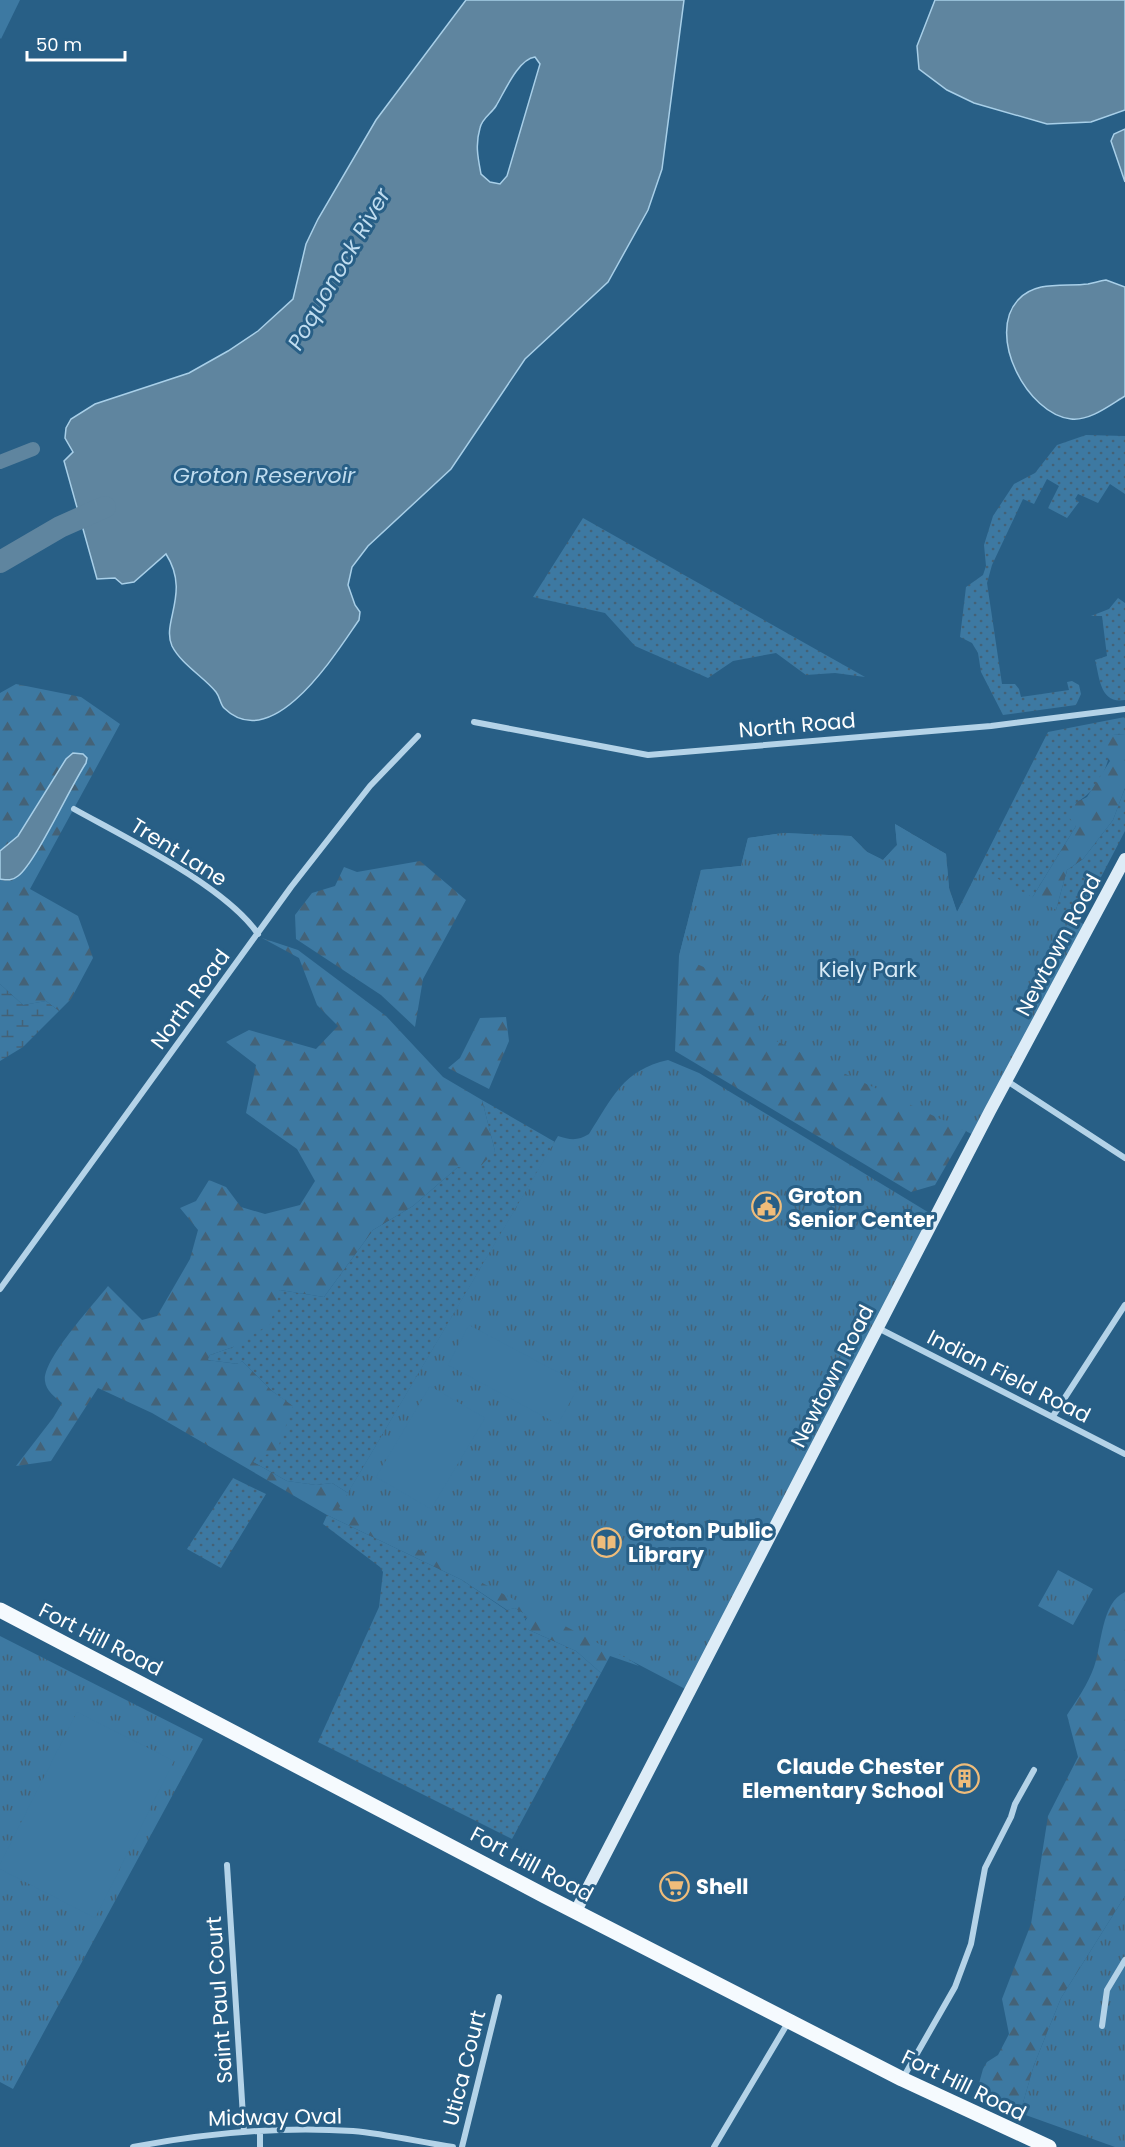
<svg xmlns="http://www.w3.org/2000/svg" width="1125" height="2147" font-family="Poppins,sans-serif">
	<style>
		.grass { fill: url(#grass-dots) }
		.forest { fill: url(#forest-firs) }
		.wetland { fill: url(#wetland-marsh) }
		.park { fill: url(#park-tufts) }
		.pitch { fill: #3d79a2 }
		.water { fill: #5f859f; stroke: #a8cfe8; stroke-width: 1.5; fill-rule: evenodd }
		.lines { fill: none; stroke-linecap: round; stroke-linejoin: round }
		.canal { stroke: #5f859f; stroke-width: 14 }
		.river { stroke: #5f859f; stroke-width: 22 }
		.minor { stroke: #b4d3e8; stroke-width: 6 }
		.secondary { stroke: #ddecf7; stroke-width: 12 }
		.primary { stroke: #f5fafe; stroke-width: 15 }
		.labels { text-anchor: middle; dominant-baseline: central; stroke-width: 6; stroke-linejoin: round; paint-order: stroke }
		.street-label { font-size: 21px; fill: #fff; stroke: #285f86 }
		.park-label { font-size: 21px; fill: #d7eaf6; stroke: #285f86 }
		.poi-label { font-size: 21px; font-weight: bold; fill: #fff; stroke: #285f86; text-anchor: start }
		.water-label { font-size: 22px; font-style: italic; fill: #bfdcef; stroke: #285f86 }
	</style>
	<defs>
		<pattern id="grass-dots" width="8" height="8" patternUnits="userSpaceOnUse" patternTransform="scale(1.5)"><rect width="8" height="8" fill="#3d79a2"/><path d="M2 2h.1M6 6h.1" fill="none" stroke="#446277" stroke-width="1.8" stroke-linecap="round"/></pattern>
		<pattern id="forest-firs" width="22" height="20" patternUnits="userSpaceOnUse" patternTransform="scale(1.5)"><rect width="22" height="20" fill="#3d79a2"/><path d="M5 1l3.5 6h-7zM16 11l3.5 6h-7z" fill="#446277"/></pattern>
		<pattern id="wetland-marsh" width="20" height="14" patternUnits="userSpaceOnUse" patternTransform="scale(1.5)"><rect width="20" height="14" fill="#3d79a2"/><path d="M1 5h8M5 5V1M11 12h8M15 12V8" fill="none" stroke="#446277"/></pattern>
		<pattern id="park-tufts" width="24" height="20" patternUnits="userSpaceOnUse" patternTransform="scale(1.5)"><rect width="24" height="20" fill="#3d79a2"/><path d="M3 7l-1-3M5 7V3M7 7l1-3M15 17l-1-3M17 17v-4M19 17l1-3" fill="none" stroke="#446277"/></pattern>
	</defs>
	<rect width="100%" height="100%" fill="#285f86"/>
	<path class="grass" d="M 1086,435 L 1125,436 L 1125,494 L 1110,484 L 1098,503 L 1078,494 L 1075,499 L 1079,502 L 1067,518 L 1048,508 L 1059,486 L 1047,479 L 1034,504 L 1023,499 L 992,565 L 987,583 L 1002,684 L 1015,684 L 1019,689 L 1021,697 L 1069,690 L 1067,682 L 1072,681 L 1079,685 L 1081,694 L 1076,705 L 1003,715 L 981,672 L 978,653 L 972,643 L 960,637 L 966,587 L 983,575 L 986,566 L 984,545 L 993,516 L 1014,484 L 1035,473 L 1057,445 Z
		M 583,518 L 865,677 L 835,673 L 806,675 L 776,653 L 733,661 L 708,678 L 635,646 L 605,613 L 533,597 Z
		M 1118,598 L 1125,603 L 1125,700 C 1100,704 1100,679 1095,660 L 1107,656 L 1102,616 L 1091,616 L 1109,609 Z
		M 1125,717 L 1125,734 L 1113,735 C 1110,762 1101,790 1075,803 L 1076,826 L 1018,921 L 957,912 L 1048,732 Z
		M 1125,788 L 1125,831 L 1050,975 L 1056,910 L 1067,870 L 1083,859 L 1113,820 Z
		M 482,1100 L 555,1142 L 348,1493 L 332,1483 L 316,1485 L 287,1481 L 253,1462 L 292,1406 L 272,1391 L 242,1361 L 239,1364 L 207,1360 L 210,1355 L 233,1347 L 280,1290 L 324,1297 L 373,1230 L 413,1206 L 458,1167 L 495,1151 Z
		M 233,1478 L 266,1494 L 221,1568 L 187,1549 Z
		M 327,1515 L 462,1580 L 506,1610 L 515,1608 L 529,1616 L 525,1619 L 529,1630 L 576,1651 L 601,1673 L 512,1839 L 318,1742 L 379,1607 L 383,1572 L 380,1567 L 323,1524 Z"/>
	<path class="forest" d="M 16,684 L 81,697 L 120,724 L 30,889 L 78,916 L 93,958 L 71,999 L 59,1011 L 46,1001 L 23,1005 L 0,984 L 0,693 Z
		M 1125,734 L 1125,788 L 1113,820 L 1083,859 L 1067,870 L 1056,910 L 966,1131 L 935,1185 L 911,1192 L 675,1051 L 679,956 L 701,870 L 741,866 L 748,838 L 783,833 L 851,836 L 867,852 L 883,860 L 897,845 L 895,824 L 946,854 L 949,888 L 957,912 L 1018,921 L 1076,826 L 1067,815 L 1075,803 L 1087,797 L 1110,761 L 1103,749 L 1113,735 Z
		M 420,861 L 466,900 L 423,979 L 415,1027 L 381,995 L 296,939 L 295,915 L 312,893 L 335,886 L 344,867 L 357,872 Z
		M 262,938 L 298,950 L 386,1016 L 443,1077 L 482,1100 L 495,1151 L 476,1171 L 458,1167 L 413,1206 L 373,1230 L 324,1297 L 280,1290 L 270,1324 L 233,1347 L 210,1355 L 207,1360 L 238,1364 L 242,1361 L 272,1391 L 293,1406 L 276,1453 L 258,1456 L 253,1462 L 287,1481 L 316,1485 L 332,1483 L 348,1493 L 358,1476 L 639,1666 L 610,1656 L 601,1673 L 576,1651 L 529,1630 L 524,1623 L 528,1616 L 515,1608 L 507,1610 L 462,1580 L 327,1515 L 152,1413 L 98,1388 L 51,1461 L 16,1466 L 53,1418 L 62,1403 C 55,1397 46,1391 45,1381 C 42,1360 94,1304 108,1286 L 142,1320 L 157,1316 L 190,1259 L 198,1230 L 180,1208 L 196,1201 L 209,1180 L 226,1187 L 241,1207 L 265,1214 L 300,1205 L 315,1181 L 297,1149 L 246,1113 L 256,1065 L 226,1042 L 249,1030 L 316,1049 L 338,1026 L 317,1005 L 299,958 Z
		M 506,1017 L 509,1041 L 489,1089 L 448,1068 L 460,1058 L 480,1018 Z
		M 1125,1592 L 1125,1896 L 1061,1998 L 1034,2065 L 1020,2113 L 993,2101 L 978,2087 L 983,2069 L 987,2062 L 998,2055 L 1009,2034 L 1002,1999 L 1031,1924 L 1048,1816 L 1078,1757 L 1067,1715 C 1077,1700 1088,1684 1094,1667 C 1102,1645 1101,1603 1125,1592 Z"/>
	<path class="wetland" d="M 0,984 L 23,1005 L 46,1001 L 59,1011 L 23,1047 L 0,1061 Z"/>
	<path class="park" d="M 895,824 L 946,854 L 949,888 L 957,912 L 981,870 L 1085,925 L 978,1137 L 747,1027 L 766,995 L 679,956 L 701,870 L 741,866 L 748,838 L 783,833 L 851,836 L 867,852 L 883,860 L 897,845 Z
		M 668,1060 L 699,1073 L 936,1217 L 691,1692 L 339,1508 L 558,1136 C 570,1140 578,1141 589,1134 C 612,1098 623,1070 668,1060 Z
		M 1058,1570 L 1093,1589 L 1073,1625 L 1038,1606 Z
		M 0,1636 L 203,1739 L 13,2089 L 0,2082 Z
		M 1125,1896 L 1125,2147 L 1115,2147 L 1020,2113 L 1034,2065 L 1061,1998 Z"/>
	<path class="pitch" d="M 0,0 L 20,0 L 1,39 L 0,38 Z
		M 469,1325 L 580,1384 L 558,1424 L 448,1365 Z
		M 430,1386 L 485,1418 L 431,1509 L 376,1477 Z
		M 77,1712 L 174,1761 L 95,1918 L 0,1869 L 0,1864 Z"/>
	<path class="water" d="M 466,0 L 684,0 L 662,169 L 648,210 L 608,282 L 525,359 L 451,469 L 368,546 L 352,567 L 348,585 L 355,605 L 360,612 L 359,620 C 336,653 273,756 224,708 C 220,704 220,697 216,692 C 205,678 181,664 172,646 C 161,622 191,593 166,554 L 134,582 L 122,584 L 115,578 L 97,579 L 64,461 L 73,452 L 65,438 L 66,428 L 71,419 L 95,404 L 189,373 L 228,351 L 258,331 L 293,299 L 306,244 L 318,219 L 376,120 ZM 535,57 L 540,64 L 507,176 L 500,184 L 490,182 L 481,174 C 478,158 475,145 480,128 C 482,118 491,114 496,106 C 504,93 518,59 535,57 Z
		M 935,0 L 1125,0 L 1125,110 L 1091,122 L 1047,124 L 974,103 L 947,90 L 919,69 L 917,46 Z
		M 1125,129 L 1125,182 L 1111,141 L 1114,134 Z
		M 1106,280 L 1125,287 L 1125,396 C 1110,405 1090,421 1071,419 C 1027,414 986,335 1018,300 C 1036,280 1065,287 1088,284 C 1094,283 1099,281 1106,280 Z
		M 73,753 L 83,754 L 87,758 L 86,763 C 70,787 36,862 18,876 C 12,881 7,880 0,879 L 0,851 L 18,836 L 66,759 Z"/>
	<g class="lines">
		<path class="canal" d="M 0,462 L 33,449"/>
		<path class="river" d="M 0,562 L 60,527 L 105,507"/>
		<path class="minor" d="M 474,722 L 648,755 L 991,726 L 1125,709
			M 74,809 C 126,838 225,886 258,934
			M 1007,1081 L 1125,1158
			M 0,1289 L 291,887 L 370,786 L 418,736
			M 878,1328 L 1125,1454
			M 1053,1416 L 1125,1305
			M 227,1865 L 244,2132
			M 1102,2026 L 1107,1990 L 1125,1960
			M 903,2078 L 955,1987 L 971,1944 L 985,1868 L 1011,1817 L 1015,1804 L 1034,1770
			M 260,2131 L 260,2147
			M 133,2147 C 206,2133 279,2126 353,2131 C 386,2134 420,2142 453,2147
			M 462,2147 L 499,1997
			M 714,2147 L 789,2021"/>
		<path class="secondary" d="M 576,1911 L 990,1111 L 1125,859"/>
		<path class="primary" d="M 0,1610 L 545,1896 L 902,2079 L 1049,2147"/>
	</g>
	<defs>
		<symbol id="civic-ring" viewBox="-11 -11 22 22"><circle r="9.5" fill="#285f86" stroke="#efbc7a" stroke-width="1.5"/><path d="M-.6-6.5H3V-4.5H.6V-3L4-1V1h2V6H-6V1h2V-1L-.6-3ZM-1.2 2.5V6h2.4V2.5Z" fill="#efbc7a"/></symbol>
		<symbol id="library-ring" viewBox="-11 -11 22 22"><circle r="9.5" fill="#285f86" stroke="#efbc7a" stroke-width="1.5"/><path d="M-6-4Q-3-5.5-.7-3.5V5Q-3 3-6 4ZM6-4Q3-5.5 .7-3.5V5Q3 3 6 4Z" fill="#efbc7a"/></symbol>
		<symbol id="building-ring" viewBox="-11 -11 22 22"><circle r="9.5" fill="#285f86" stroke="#efbc7a" stroke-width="1.5"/><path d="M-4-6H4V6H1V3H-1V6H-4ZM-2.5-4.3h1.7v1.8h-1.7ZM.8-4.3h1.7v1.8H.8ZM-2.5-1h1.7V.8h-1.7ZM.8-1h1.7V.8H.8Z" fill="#efbc7a"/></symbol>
		<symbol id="supermarket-ring" viewBox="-11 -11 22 22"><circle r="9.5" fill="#285f86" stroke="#efbc7a" stroke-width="1.5"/><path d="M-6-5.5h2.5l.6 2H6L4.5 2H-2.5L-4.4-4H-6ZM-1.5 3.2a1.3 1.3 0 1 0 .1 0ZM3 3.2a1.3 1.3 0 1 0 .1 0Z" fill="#efbc7a"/></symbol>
	</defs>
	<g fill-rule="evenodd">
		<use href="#civic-ring" x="750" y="1190" width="33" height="33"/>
		<use href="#library-ring" x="590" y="1526" width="33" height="33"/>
		<use href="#building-ring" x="948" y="1762" width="33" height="33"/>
		<use href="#supermarket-ring" x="658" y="1870" width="33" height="33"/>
	</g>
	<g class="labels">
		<g class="street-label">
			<text transform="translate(797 725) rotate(-5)">North Road</text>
			<text transform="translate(179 852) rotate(32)">Trent Lane</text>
			<text transform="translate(1058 945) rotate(-62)">Newtown Road</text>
			<text transform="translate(190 999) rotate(-54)">North Road</text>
			<text transform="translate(832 1376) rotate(-63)">Newtown Road</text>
			<text transform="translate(1009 1376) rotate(27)">Indian Field Road</text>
			<text transform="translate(101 1639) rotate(27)">Fort Hill Road</text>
			<text transform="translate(532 1864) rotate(28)">Fort Hill Road</text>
			<text transform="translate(219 2000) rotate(-94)">Saint Paul Court</text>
			<text transform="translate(464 2068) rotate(-76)">Utica Court</text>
			<text transform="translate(964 2085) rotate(26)">Fort Hill Road</text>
			<text transform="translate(275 2117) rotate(-1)">Midway Oval</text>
		</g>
		<g class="park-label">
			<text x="868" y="969">Kiely Park</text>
		</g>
		<g class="poi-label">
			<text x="788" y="1195">Groton<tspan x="788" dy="24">Senior Center</tspan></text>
			<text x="628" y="1530">Groton Public<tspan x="628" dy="24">Library</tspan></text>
			<text x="944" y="1766" text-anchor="end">Claude Chester<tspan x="944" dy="24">Elementary School</tspan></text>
			<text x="696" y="1886">Shell</text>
		</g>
		<g class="water-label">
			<text transform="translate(339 269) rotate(-60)">Poquonock River</text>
			<text x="264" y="475">Groton Reservoir</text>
		</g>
	</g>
	<path d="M27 51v9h98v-9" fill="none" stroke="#ffffff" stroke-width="3"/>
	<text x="36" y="51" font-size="18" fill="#ffffff" stroke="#285f86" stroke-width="4.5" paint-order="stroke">50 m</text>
</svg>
